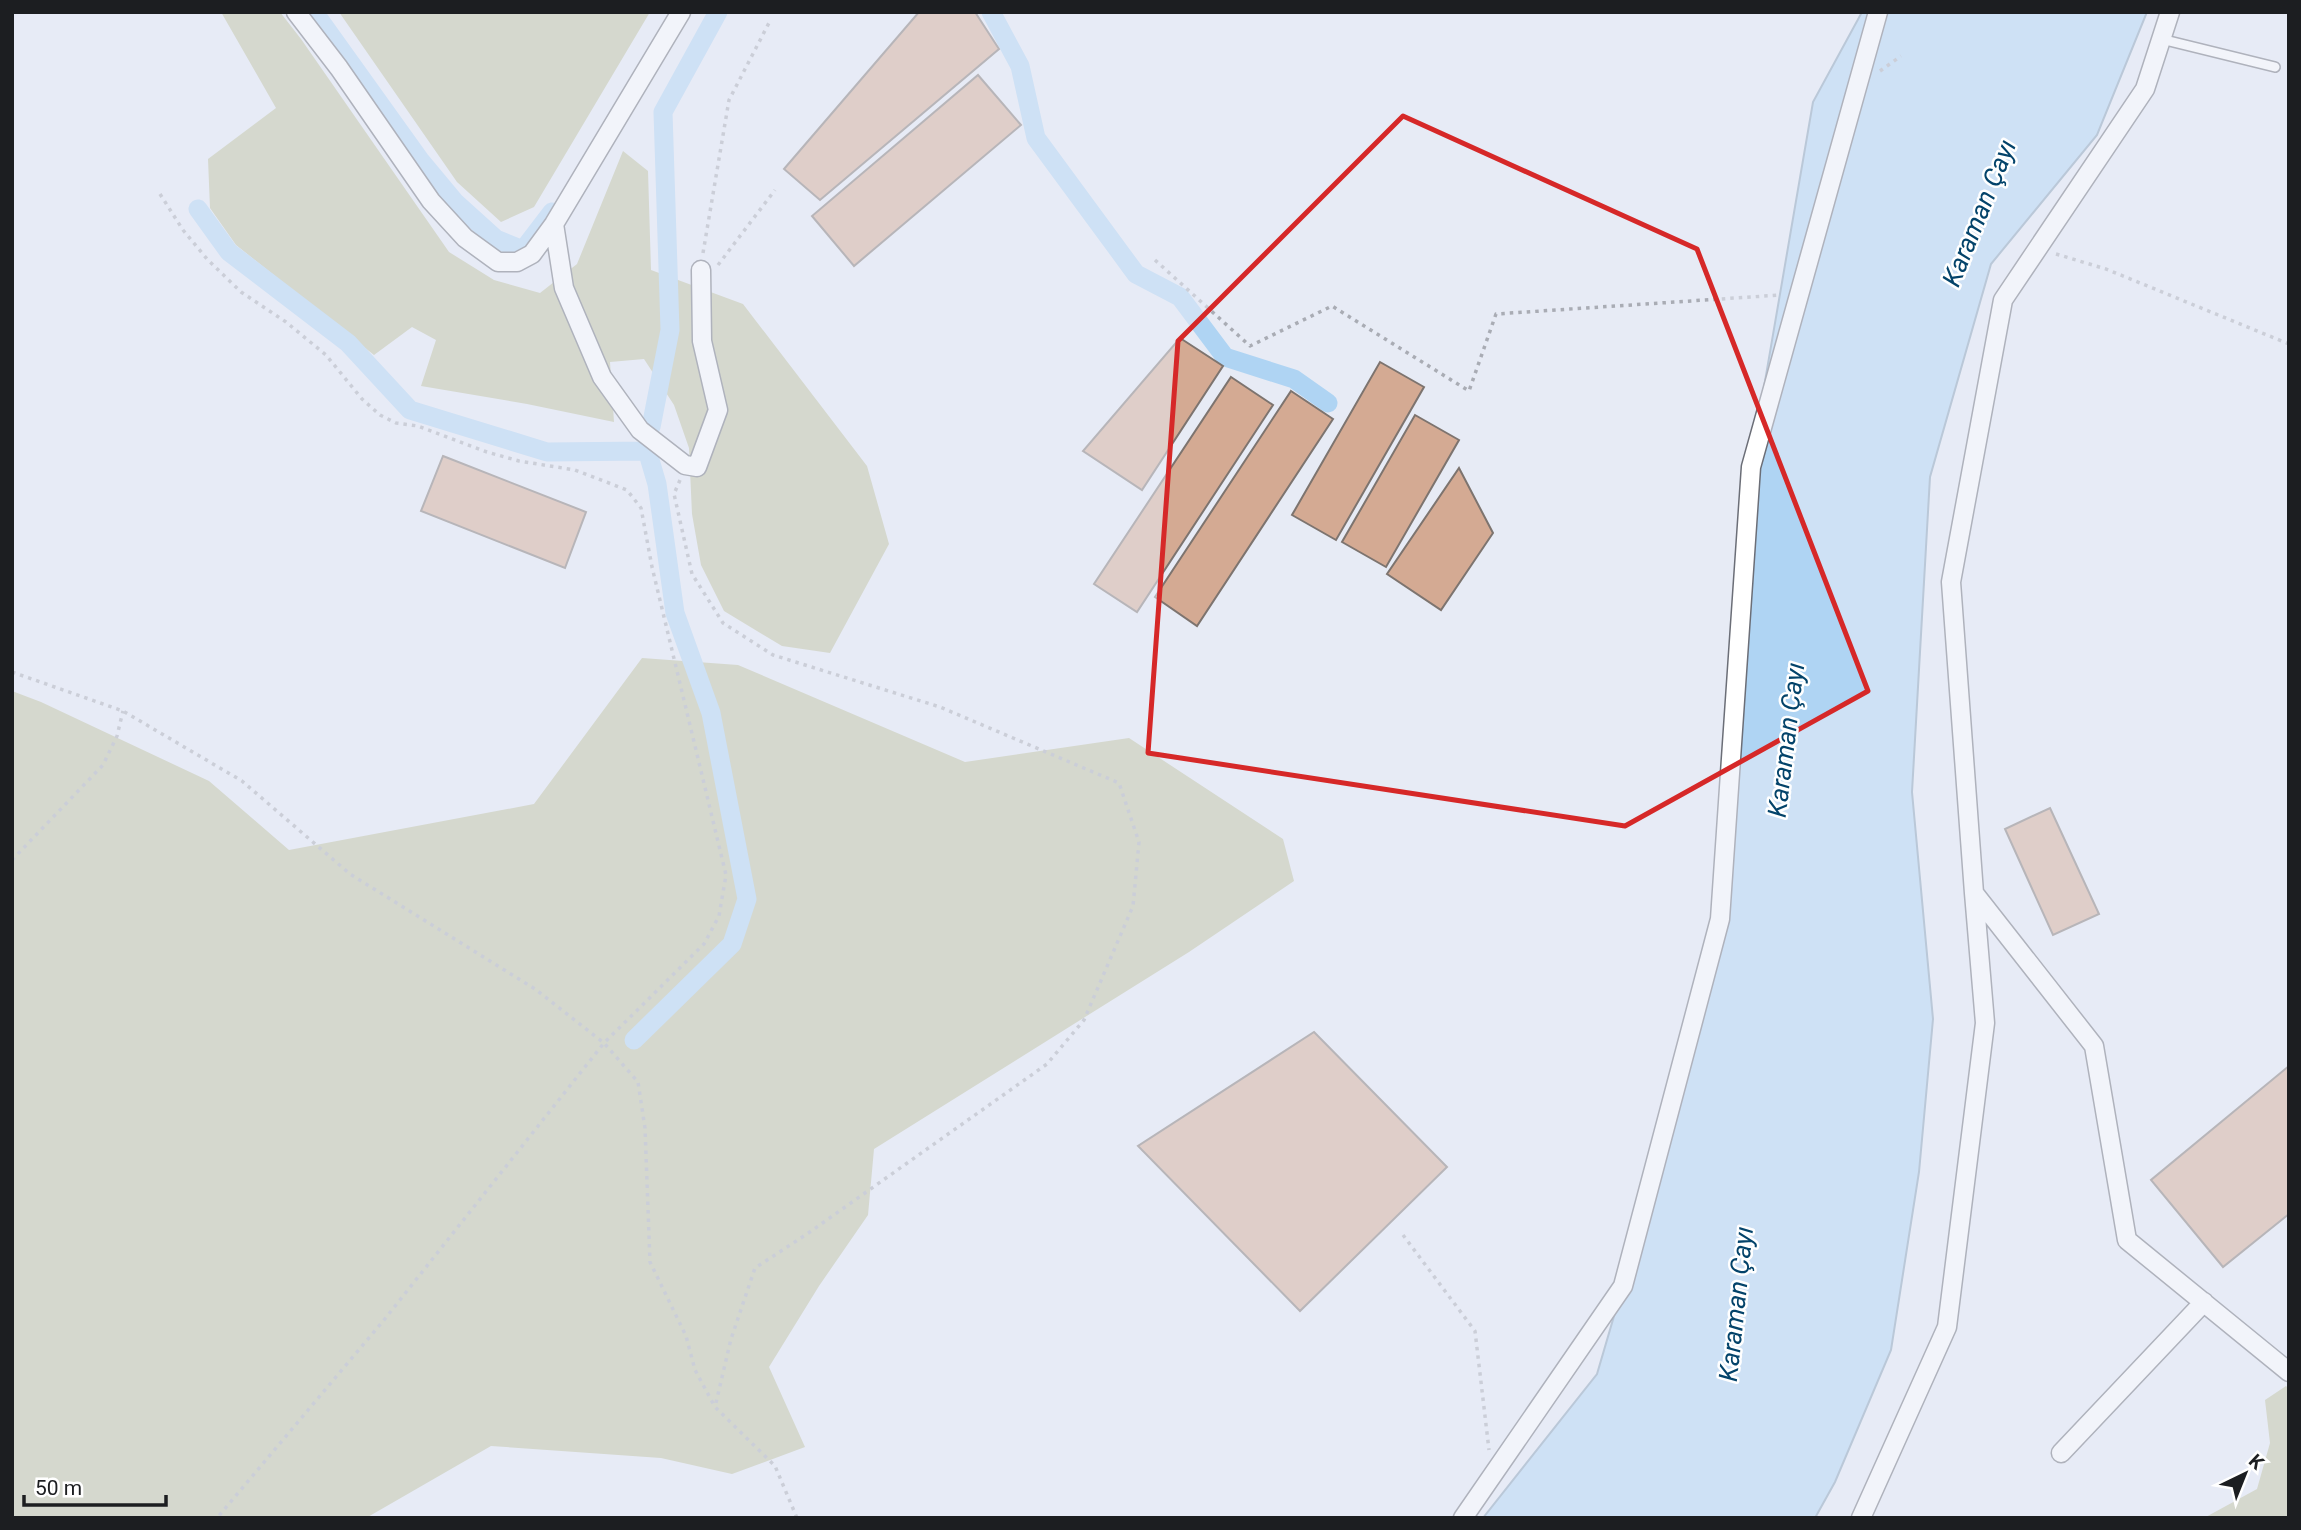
<svg xmlns="http://www.w3.org/2000/svg" width="2301" height="1530" font-family="Roboto,sans-serif">
	<style>
		.green { fill: #bec19e }
		.water { fill: #afd4f3; stroke: #839db4; stroke-width: 2 }
		.lines { fill: none; stroke-linecap: round; stroke-linejoin: round }
		.canal { stroke: #afd4f3; stroke-width: 19 }
		.building { fill: #d4aa93; stroke: #7d746f; stroke-width: 2 }
		.lane-casing { stroke: #6b6e77; stroke-width: 12 }
		.street-casing { stroke: #6b6e77; stroke-width: 21 }
		.path { stroke: #a9acb4; stroke-width: 3.5; stroke-dasharray: 3.5 5; stroke-linecap: butt }
		.lane { stroke: #fff; stroke-width: 9 }
		.street { stroke: #fff; stroke-width: 18 }
		.marked { fill: none; stroke: #d62828; stroke-width: 5; stroke-linejoin: round }
		.labels { text-anchor: middle; dominant-baseline: central; stroke-width: 5; stroke-linejoin: round; paint-order: stroke }
		.water-label { font-size: 26px; font-style: italic; fill: #03436a; stroke: #fff }
	</style>
	<rect width="100%" height="100%" fill="#e7ebf5"/>
	<path class="green" d="M 221,12 L 280,12 L 301,39 L 449,252 L 494,280 L 540,293 L 577,264 L 623,151 L 648,171 L 651,270 L 743,304 L 867,466 L 889,544 L 830,653 L 782,646 L 724,611 L 701,565 L 692,514 L 689,448 L 674,405 L 644,359 L 610,362 L 614,422 L 527,404 L 421,386 L 436,340 L 412,327 L 374,355 L 236,245 L 210,208 L 208,159 L 276,108 Z
		M 339,12 L 650,12 L 534,207 L 501,222 L 457,182 Z
		M 642,658 L 738,665 L 965,762 L 1129,738 L 1283,839 L 1294,881 L 1189,952 L 874,1149 L 868,1215 L 819,1286 L 769,1367 L 805,1447 L 732,1474 L 661,1458 L 491,1446 L 366,1518 L 12,1518 L 12,691 L 41,702 L 209,781 L 289,850 L 534,804 Z
		M 2286,1386 L 2289,1389 L 2289,1518 L 2204,1518 L 2257,1489 L 2270,1443 L 2265,1400 Z"/>
	<path class="water" d="M 1862,12 L 2147,12 L 2097,135 L 1991,264 L 1930,477 L 1912,792 L 1933,1019 L 1919,1172 L 1891,1350 L 1835,1482 L 1815,1518 L 1483,1518 L 1597,1374 L 1717,965 L 1742,515 L 1813,102 Z"/>
	<g class="lines">
		<path class="canal" d="M 314,12 L 420,160 L 455,202 L 496,239 L 523,250 L 552,212
			M 991,12 L 1020,66 L 1036,138 L 1136,274 L 1180,297 L 1225,357 L 1294,379 L 1328,403
			M 198,209 L 229,252 L 348,343 L 410,410 L 547,452 L 647,451
			M 651,427 L 670,330 L 663,112 L 718,12
			M 634,1040 L 732,944 L 747,899 L 711,713 L 675,613 L 657,484 L 647,450"/>
	</g>
	<path class="building" d="M 919,12 L 975,12 L 999,49 L 820,200 L 784,169 Z
		M 978,75 L 1021,125 L 854,266 L 812,216 Z
		M 1180,338 L 1223,366 L 1142,490 L 1083,451 Z
		M 1380,362 L 1424,387 L 1336,540 L 1292,515 Z
		M 1231,377 L 1273,405 L 1137,612 L 1094,584 Z
		M 1291,391 L 1333,419 L 1197,626 L 1155,597 Z
		M 1415,415 L 1459,440 L 1386,567 L 1342,542 Z
		M 443,456 L 586,512 L 565,568 L 421,511 Z
		M 1459,468 L 1493,533 L 1441,610 L 1387,574 Z
		M 2050,808 L 2099,914 L 2053,935 L 2005,829 Z
		M 1314,1032 L 1447,1167 L 1300,1311 L 1138,1146 Z
		M 2289,1066 L 2289,1214 L 2223,1267 L 2151,1180 Z"/>
	<g class="lines">
		<defs>
			<path id="lane" d="M 2161,39 L 2275,67"/>
			<path id="street" d="M 296,12 L 339,68 L 431,201 L 465,238 L 498,262 L 517,262 L 532,254 L 554,224 L 681,12
				M 2170,12 L 2145,89 L 2003,300 L 1951,582 L 1974,893 L 2094,1046 L 2127,1240 L 2289,1372
				M 554,224 L 564,288 L 602,377 L 640,430 L 685,465 L 697,467 L 718,410 L 702,341 L 701,270
				M 2061,1453 L 2204,1302
				M 1463,1518 L 1623,1286 L 1720,919 L 1751,467 L 1878,12
				M 1861,1518 L 1947,1327 L 1985,1023 L 1974,893"/>
		</defs>
		<use href="#lane" class="lane-casing"/>
		<use href="#street" class="street-casing"/>
		<path class="path" d="M 1880,71 L 1901,56
			M 160,194 L 183,230 L 207,259 L 241,292 L 286,322 L 326,355 L 362,399 L 380,415 L 396,423 L 418,426 L 487,452 L 519,461 L 575,470 L 627,490 L 641,508 L 652,567 L 726,875 L 719,916 L 704,944 L 604,1043 L 384,1320 L 217,1518
			M 703,253 L 729,100 L 771,19
			M 2056,254 L 2106,269 L 2289,344
			M 1155,260 L 1250,346 L 1332,306 L 1469,391 L 1496,314 L 1780,295
			M 718,265 L 775,190
			M 680,480 L 674,494 L 692,574 L 723,623 L 773,655 L 940,707 L 1119,783 L 1139,842 L 1133,906 L 1084,1020 L 1047,1064 L 807,1234 L 755,1268 L 731,1339 L 715,1407
			M 12,672 L 123,711 L 242,781 L 350,874 L 535,989 L 604,1043 L 638,1082 L 645,1128 L 650,1262 L 686,1336 L 695,1370 L 715,1407 L 775,1466 L 797,1518
			M 12,860 L 103,765 L 117,736 L 123,711
			M 1403,1235 L 1475,1331 L 1489,1450"/>
		<use href="#lane" class="lane"/>
		<use href="#street" class="street"/>
	</g>
	<path d="M0 0H2301V1530H0ZM 1403,116 L 1697,249 L 1868,691 L 1625,826 L 1148,753 L 1178,341 Z" fill="#e7ebf5" fill-opacity=".55" fill-rule="evenodd"/>
	<path class="marked" d="M 1403,116 L 1697,249 L 1868,691 L 1625,826 L 1148,753 L 1178,341 Z"/>
	<g class="labels">
		<g class="water-label">
			<text transform="translate(1979 213) rotate(-68)">Karaman Çayı</text>
			<text transform="translate(1786 740) rotate(-83)">Karaman Çayı</text>
			<text transform="translate(1736 1304) rotate(-84)">Karaman Çayı</text>
		</g>
	</g>
	<rect width="2301" height="1530" fill="none" stroke="#1c1e21" stroke-width="28"/>
	<g transform="translate(2245 1474) rotate(43)" stroke="#ffffff" stroke-width="5" paint-order="stroke">
	<path d="M0-5L12 26L0 18L-12 26Z" fill="#1c1e21"/>
	<text y="-10" font-size="19" font-weight="bold" text-anchor="middle" fill="#1c1e21">K</text>
	</g>
	<path d="M24 1495v10h142v-10" fill="none" stroke="#1c1e21" stroke-width="3.5"/>
	<text x="35" y="1495" font-size="21" fill="#1c1e21" stroke="#ffffff" stroke-width="5" paint-order="stroke">50 m</text>
</svg>
